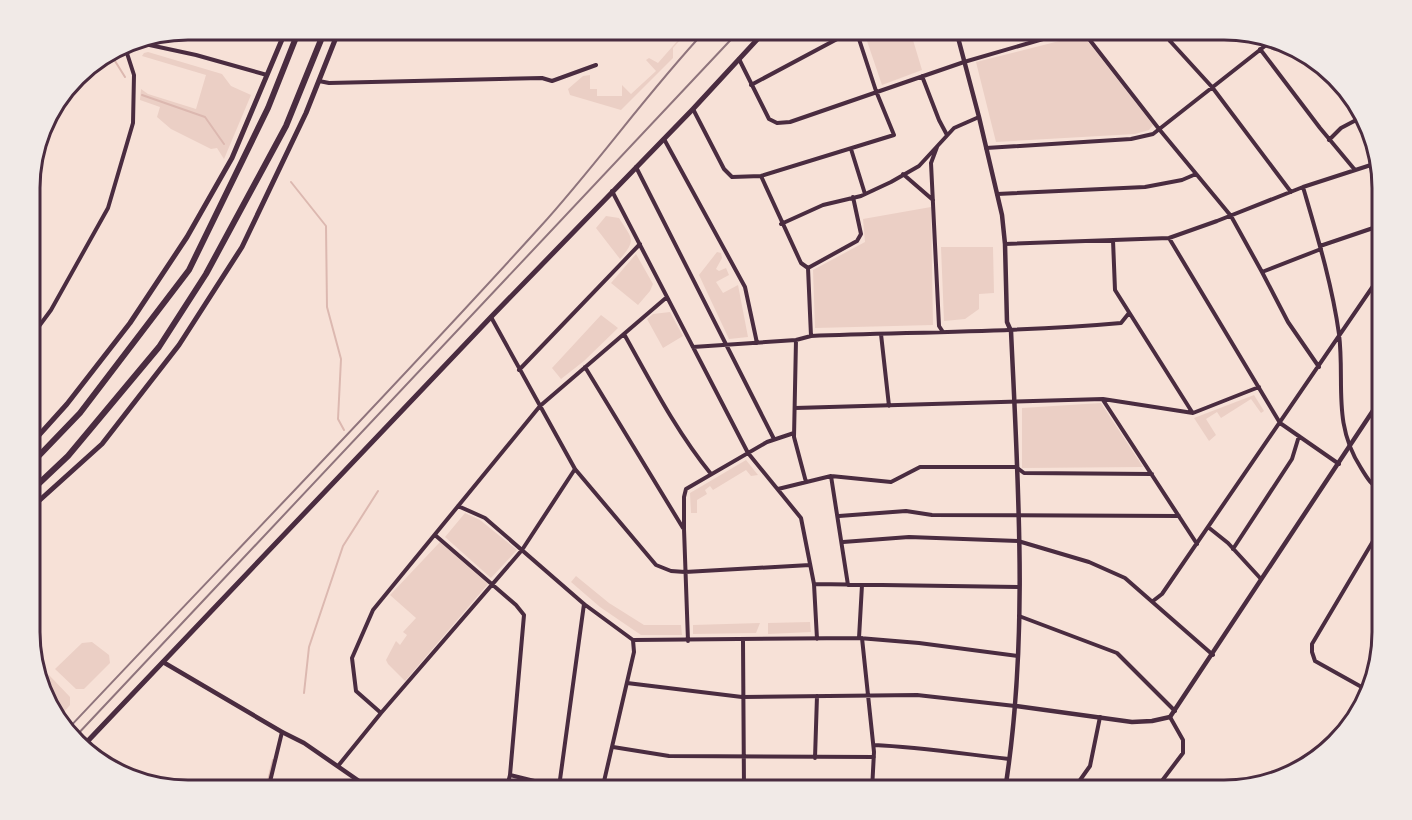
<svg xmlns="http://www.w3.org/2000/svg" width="1412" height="820" font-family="'Noto Sans',sans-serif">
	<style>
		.green { fill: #ebcfc5 }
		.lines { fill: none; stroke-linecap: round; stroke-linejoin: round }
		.stream { stroke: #dcb8b0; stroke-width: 2 }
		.minor { stroke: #4a2c40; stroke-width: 4 }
		.tertiary { stroke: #4a2c40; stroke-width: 4.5 }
		.secondary { stroke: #4a2c40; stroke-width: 5 }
		.primary { stroke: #4a2c40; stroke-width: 5 }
		.trunk { stroke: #4a2c40; stroke-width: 6 }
		.rail { stroke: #8f747c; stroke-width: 2 }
		.rim { fill: none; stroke: #4a2c40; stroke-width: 3 }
	</style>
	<rect width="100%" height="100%" fill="#f7e1d7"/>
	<path class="green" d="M 687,30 L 689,30 L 673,48 L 673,58 L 621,110 L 570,95 L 568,89 L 583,76 L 590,75 L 590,89 L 597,89 L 597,96 L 622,96 L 622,85 L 631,94 L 656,71 L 646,60 L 649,58 L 658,63 Z
		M 871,30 L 910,30 L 922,70 L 882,85 L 867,41 Z
		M 1083,35 L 1153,125 L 1149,130 L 1135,134 L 996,142 L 976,62 Z
		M 148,52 L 222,74 L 231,86 L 251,95 L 224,159 L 217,148 L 211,149 L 171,129 L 157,117 L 160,107 L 140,100 L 141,89 L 148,94 L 196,109 L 206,75 L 142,56 L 144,53 Z
		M 931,207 L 933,325 L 815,328 L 813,270 L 865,242 L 863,219 Z
		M 606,216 L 619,218 C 632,239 637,239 620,259 L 596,228 Z
		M 941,247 L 993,247 L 994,293 L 979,294 L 979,309 L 965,319 L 944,321 Z
		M 717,252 L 721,253 L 722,258 L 716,269 L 719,271 L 726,268 L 729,275 L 716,282 L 723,293 L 738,285 L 748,337 L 729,339 L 699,275 Z
		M 636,254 L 653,284 L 650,291 L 638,305 L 611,283 Z
		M 670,312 L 683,336 L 663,348 L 647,319 L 653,314 Z
		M 601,315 L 618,328 L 584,361 L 561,379 L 552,368 Z
		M 1254,395 L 1264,411 L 1261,413 L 1251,399 L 1221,418 L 1217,412 L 1206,419 L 1216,435 L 1209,441 L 1194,418 Z
		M 1101,403 L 1143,467 L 1022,468 L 1022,408 Z
		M 746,460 L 758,475 L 751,476 L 746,470 L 713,490 L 710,486 L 705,490 L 707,494 L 697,500 L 697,513 L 691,513 L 690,493 Z
		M 465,513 L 480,520 L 517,550 L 491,578 L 445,537 Z
		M 440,542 L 488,584 L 405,681 L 388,664 L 386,660 L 396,641 L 400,645 L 407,635 L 403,632 L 416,618 L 390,595 Z
		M 576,576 L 609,603 L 644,625 L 681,625 L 682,635 L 641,635 L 600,607 L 571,582 Z
		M 810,622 L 811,632 L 768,634 L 768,623 Z
		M 760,623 L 756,633 L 693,634 L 693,625 Z
		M 92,642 L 109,655 L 110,663 L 84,689 L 76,689 L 55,669 L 82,643 Z
		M 49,675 L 70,697 L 70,705 L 57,720 L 42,681 Z"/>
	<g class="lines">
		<path class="stream" d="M 110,53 L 125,77
			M 142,95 L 205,117 L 224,144
			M 291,182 L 326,226 L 327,307 L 341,359 L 338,419 L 344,430
			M 304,693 L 309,647 L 343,546 L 378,491
			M 266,790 L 273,760"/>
		<path class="minor" d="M 1082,30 L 1159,129 L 1231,216 L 1262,272 L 1321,249
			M 1163,30 L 1170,41 L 1212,87 L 1291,192
			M 131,41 L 196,55 L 267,75
			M 1170,41 L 1186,30
			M 1260,49 L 1320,128 L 1355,170
			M 739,59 L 769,119 L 777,123 L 790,122 L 964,62 L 1074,30
			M 922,76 L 939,120 L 947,135
			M 1332,79 L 1363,122
			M 319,81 L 329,83 L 542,78 L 552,81 L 596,65
			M 751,85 L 854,30
			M 693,109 L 724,169 L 732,177 L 761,176 L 894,135 L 876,91 L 856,30
			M 664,139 L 745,287 L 757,343
			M 1329,140 L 1341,128 L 1360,118
			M 937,147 L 931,163 L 939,326 L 943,332
			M 986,148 L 1131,139 L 1153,134 L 1270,42
			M 851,149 L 865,194
			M 636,167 L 774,439
			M 903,174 L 933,200
			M 761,176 L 801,263 L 808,268 L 811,336
			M 1303,187 C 1317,235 1332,284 1339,334 C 1345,383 1332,423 1361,468 C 1367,478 1372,486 1382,492
			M 612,191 L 748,453 L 801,518 L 814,584 L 817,639
			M 997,194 L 1145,187 L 1182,180 L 1196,174
			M 781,224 L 823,205 L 861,196 L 891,182 L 919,166 L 954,128 L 979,117
			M 1169,238 L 1280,423 L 1339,464
			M 1113,240 L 1115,290 L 1192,412
			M 1005,244 L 1169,238 L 1217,221 L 1303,187 L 1377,163
			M 1320,246 L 1382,225
			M 808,268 L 857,241 L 861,234 L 853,197
			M 1262,272 L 1288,322 L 1319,367
			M 491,317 L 575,469 L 656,565 L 671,571 L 685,572 L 810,565
			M 624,334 C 651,382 676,431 711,474
			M 881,334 L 889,406
			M 31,337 L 51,310 L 108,208 L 133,123 L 134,75 L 124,44
			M 796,340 L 794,437 L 806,482
			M 693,347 L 796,340 L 811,336 C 915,332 1018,332 1121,323 L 1129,313
			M 585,367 L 683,528
			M 519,370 L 640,244
			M 1103,400 L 1197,544
			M 795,408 L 1103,399 L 1193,413 L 1259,387
			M 831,476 L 891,482 L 920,467 L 1016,467 L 1024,473 L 1152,474
			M 778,489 L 831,476 L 848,585
			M 458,506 L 485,518 L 584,604 L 633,640 L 859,638 L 919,643 L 1018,656
			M 839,516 L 906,511 L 932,515 L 1179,516
			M 1208,527 L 1228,543 L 1261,579
			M 435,535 L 516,605 L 524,615 L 510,775 L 506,790
			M 1376,536 L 1382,539
			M 843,542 L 909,537 L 1018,541 L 1089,562 L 1125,578 L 1213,655
			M 1233,549 L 1292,459 L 1299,436
			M 814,584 L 1019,587
			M 1153,601 L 1162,594 L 1382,273
			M 1019,616 L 1117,653 L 1175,711
			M 859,638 L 862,585
			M 862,638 L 874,752 L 872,790
			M 743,640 L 744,790
			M 688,641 L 684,529 L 684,497 L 686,489 L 767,442 L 794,433
			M 627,683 L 742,697 L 917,695 L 1015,706
			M 1367,690 L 1315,661 L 1312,652 L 1312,644 L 1382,526
			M 381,713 L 356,691 L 352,658 L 373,610 L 540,406 L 667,297
			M 874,745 C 919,747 964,754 1009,759
			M 613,747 L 669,756 L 874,757
			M 815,758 L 817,696
			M 338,766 L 381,713 L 522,550 L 575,469
			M 510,775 L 571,790
			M 559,787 L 584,604
			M 268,790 L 282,732
			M 602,790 L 634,652 L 633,640
			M 1073,790 L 1090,766 L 1100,717
			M 1155,790 L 1183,753 L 1183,740 L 1170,717"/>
		<path class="tertiary" d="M 956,30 L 979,117 L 1002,215 L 1005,244 L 1007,322 L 1011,331 C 1018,483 1029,639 1005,790
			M 163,662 L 282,732 L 304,743 L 372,790
			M 1016,706 L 1132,722 L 1152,721 L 1170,717 L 1382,397"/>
		<path class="secondary" d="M 84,745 L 491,317 L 693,109 L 766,30"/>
		<path class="primary" d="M 31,444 L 67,404 L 130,323 L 187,237 L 232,158 L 286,30
			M 31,508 L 102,444 L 179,345 L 242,247 L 306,113 L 339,30
			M 1356,716 L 1363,702"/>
		<path class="trunk" d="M 31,464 L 80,413 L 189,270 L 268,108 L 299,30
			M 31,491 L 68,456 L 159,347 L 206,274 L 286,126 L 325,30"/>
		<path class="rail" d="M 67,730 C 225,562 386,397 540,227 C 598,163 647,93 706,30
			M 75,737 L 740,30"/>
	</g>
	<path d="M0 0H1412V820H0ZM188 40H1224A148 148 0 0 1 1372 188V632A148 148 0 0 1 1224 780H188A148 148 0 0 1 40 632V188A148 148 0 0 1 188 40Z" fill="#f1eae7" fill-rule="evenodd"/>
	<path class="rim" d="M188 40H1224A148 148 0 0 1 1372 188V632A148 148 0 0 1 1224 780H188A148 148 0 0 1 40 632V188A148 148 0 0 1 188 40Z"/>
</svg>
